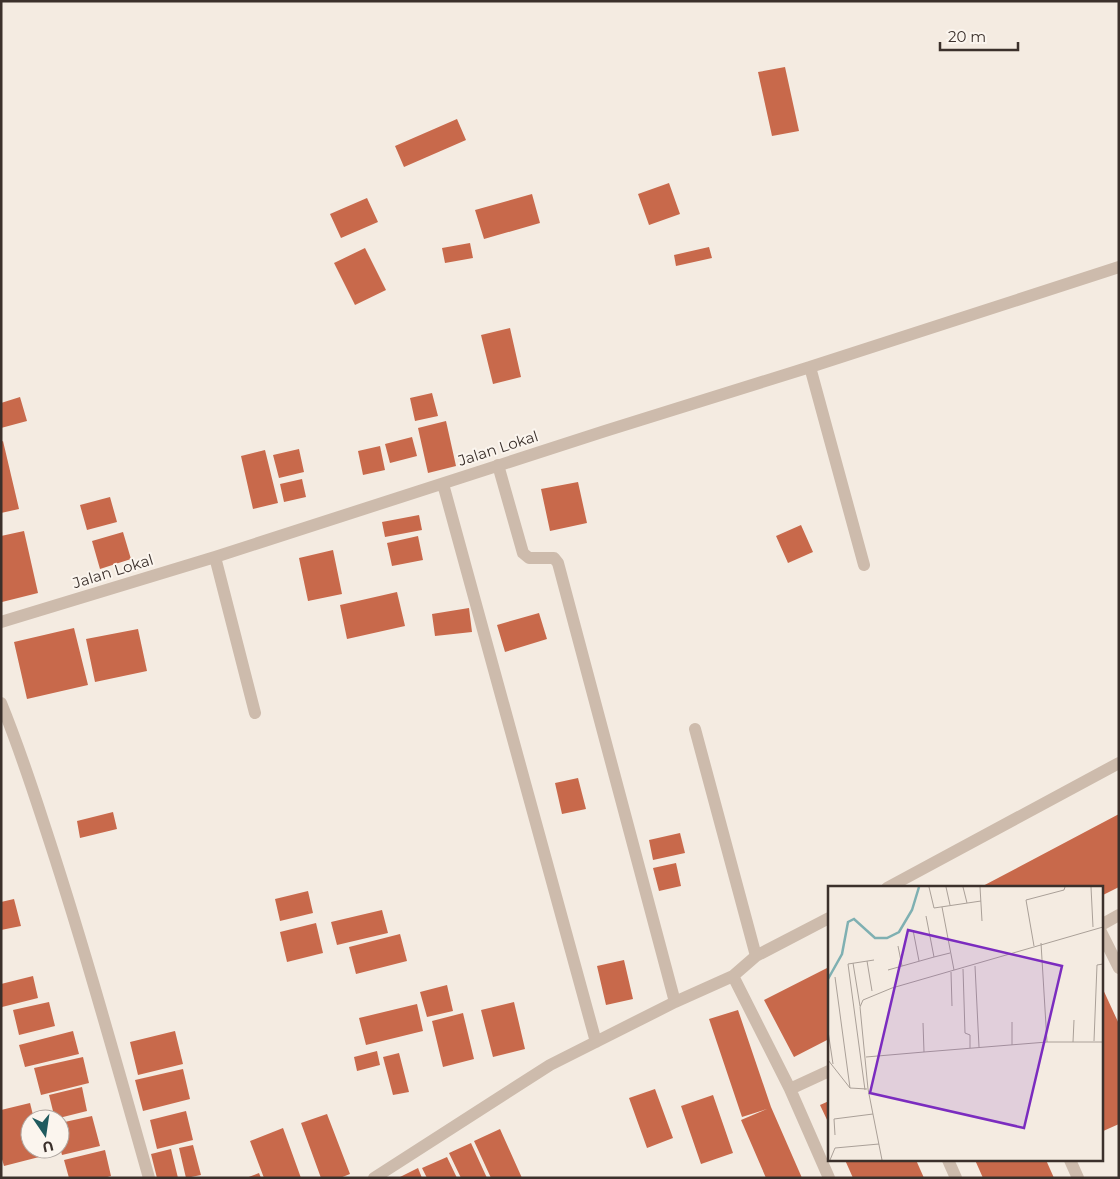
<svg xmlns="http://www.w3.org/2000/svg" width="1120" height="1179" font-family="Montserrat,sans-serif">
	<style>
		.building { fill: #c8694b }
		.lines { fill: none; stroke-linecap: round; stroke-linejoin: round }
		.street { stroke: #cdbbac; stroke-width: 12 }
		.labels { text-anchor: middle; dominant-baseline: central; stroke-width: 4; stroke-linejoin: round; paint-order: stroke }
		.street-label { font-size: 15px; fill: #3b302b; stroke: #fbf5ee }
		.inset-river { fill: none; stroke: #7fb0b2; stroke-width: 2.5 }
		.inset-road { fill: none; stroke: #aaa098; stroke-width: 1 }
		.view { fill: #7b2cbf; fill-opacity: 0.15; stroke: #7b2cbf; stroke-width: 2.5 }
		.inset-edge { fill: none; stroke: #3b302b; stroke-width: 2.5 }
	</style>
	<rect width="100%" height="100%" fill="#f4ebe1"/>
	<path class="building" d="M 785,67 L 799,131 L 772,136 L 758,72 Z
		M 457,119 L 466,140 L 404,167 L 395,146 Z
		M 669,183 L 680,214 L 649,225 L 638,194 Z
		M 532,194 L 540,223 L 484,239 L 475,210 Z
		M 367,198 L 378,222 L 341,238 L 330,214 Z
		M 470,243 L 473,258 L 445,263 L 442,248 Z
		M 709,247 L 712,258 L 676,266 L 674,255 Z
		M 365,248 L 386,290 L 355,305 L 334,263 Z
		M 510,328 L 521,377 L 493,384 L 481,335 Z
		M 432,393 L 438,416 L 415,421 L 410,398 Z
		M 20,397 L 27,421 L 1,428 L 1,403 Z
		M 446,421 L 456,466 L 428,473 L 418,428 Z
		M 412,437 L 417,456 L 390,463 L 385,444 Z
		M 3,441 L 19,509 L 1,513 L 1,442 Z
		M 380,446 L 385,470 L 363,475 L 358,451 Z
		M 299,449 L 304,472 L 279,478 L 273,455 Z
		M 265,450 L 278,503 L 253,509 L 241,456 Z
		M 302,479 L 306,497 L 284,502 L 280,484 Z
		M 578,482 L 587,523 L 550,531 L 541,489 Z
		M 110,497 L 117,522 L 87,530 L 80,505 Z
		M 419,515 L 422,530 L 385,537 L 382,522 Z
		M 801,525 L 813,552 L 788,563 L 776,536 Z
		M 24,531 L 38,593 L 2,602 L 1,536 Z
		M 123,532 L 131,559 L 100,569 L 92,541 Z
		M 418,536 L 423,560 L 392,566 L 387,543 Z
		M 333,550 L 342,594 L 308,601 L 299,558 Z
		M 397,592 L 405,626 L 347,639 L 340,605 Z
		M 469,608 L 472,632 L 435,636 L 432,614 Z
		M 539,613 L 547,639 L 505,652 L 497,625 Z
		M 74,628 L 88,685 L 27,699 L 14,642 Z
		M 138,629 L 147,671 L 95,682 L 86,639 Z
		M 578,778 L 586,809 L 562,814 L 555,783 Z
		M 113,812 L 117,829 L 80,838 L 77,821 Z
		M 1119,814 L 1119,887 L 1101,896 L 1101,888 L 979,888 Z
		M 680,833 L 685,853 L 653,860 L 649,840 Z
		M 676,863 L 681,886 L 659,891 L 653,868 Z
		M 308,891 L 313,913 L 280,921 L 275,899 Z
		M 14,899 L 21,926 L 1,930 L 1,902 Z
		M 382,910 L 388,933 L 337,945 L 331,922 Z
		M 316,923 L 323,953 L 287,962 L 280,932 Z
		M 400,934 L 407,961 L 356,974 L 349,947 Z
		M 624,960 L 633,999 L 606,1005 L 597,966 Z
		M 829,967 L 829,1039 L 794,1057 L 764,1000 Z
		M 33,976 L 38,998 L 2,1007 L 1,984 Z
		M 447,985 L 453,1011 L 427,1017 L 420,992 Z
		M 1101,985 L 1119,1024 L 1119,1124 L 1101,1132 Z
		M 49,1002 L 55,1026 L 19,1035 L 13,1010 Z
		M 514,1002 L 525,1049 L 493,1057 L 481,1010 Z
		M 417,1004 L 423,1031 L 366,1045 L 359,1018 Z
		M 738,1010 L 771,1107 L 802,1178 L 766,1178 L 741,1120 L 767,1109 L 742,1117 L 709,1019 Z
		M 463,1013 L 474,1059 L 443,1067 L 432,1021 Z
		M 73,1031 L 79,1054 L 25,1067 L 19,1045 Z
		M 175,1031 L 183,1064 L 138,1075 L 130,1042 Z
		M 377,1051 L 380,1065 L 357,1071 L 354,1057 Z
		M 399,1053 L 409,1092 L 393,1095 L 383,1057 Z
		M 83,1057 L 89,1083 L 41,1095 L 34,1068 Z
		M 183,1069 L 190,1099 L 143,1111 L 135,1080 Z
		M 82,1087 L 87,1111 L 55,1119 L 49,1095 Z
		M 655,1089 L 673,1138 L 647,1148 L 629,1098 Z
		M 713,1095 L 733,1153 L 701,1164 L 681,1106 Z
		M 829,1101 L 829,1124 L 820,1105 Z
		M 30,1103 L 34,1119 L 30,1119 L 30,1149 L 41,1149 L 43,1156 L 4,1166 L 1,1156 L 1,1110 Z
		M 186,1111 L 193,1140 L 157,1149 L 150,1120 Z
		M 327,1114 L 350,1174 L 340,1178 L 321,1178 L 301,1123 Z
		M 92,1116 L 100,1146 L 62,1155 L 60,1147 L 60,1123 Z
		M 283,1128 L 301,1178 L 264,1178 L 250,1141 Z
		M 500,1129 L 522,1178 L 491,1178 L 474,1141 Z
		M 471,1143 L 487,1178 L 461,1178 L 449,1153 Z
		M 193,1145 L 201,1175 L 186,1178 L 179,1148 Z
		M 171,1149 L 178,1178 L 157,1178 L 151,1154 Z
		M 105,1150 L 111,1176 L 104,1178 L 69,1178 L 64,1160 Z
		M 447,1157 L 457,1178 L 427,1178 L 422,1168 Z
		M 845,1160 L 916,1160 L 924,1178 L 853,1178 Z
		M 975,1160 L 1046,1160 L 1054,1178 L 983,1178 Z
		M 418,1168 L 422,1178 L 398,1178 Z
		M 259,1173 L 261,1178 L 246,1178 Z"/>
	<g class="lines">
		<path class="street" d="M 810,367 L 1119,267
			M 498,465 L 523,553 L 529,558 L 554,558 L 558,563 L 675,1002
			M 443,484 L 596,1042
			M 215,557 L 255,713
			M 1,622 L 215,557 L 605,431 L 810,367 L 864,565
			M 1,703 C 17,742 30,781 43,821 C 82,939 115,1058 149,1178
			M 695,729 L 756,956
			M 887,888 L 1119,763
			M 1101,925 L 1119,915
			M 1101,932 L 1119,968
			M 733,976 L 790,1089 L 829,1178
			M 790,1089 L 829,1071
			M 948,1160 L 956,1178
			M 1070,1160 L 1078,1178
			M 374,1178 L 550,1065 L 675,1002 L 733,976 L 756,956 L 829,918"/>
	</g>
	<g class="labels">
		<g class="street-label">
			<text transform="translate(498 448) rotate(-18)">Jalan Lokal</text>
			<text transform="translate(113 571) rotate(-17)">Jalan Lokal</text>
		</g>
	</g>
	<g transform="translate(828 886)">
		<rect width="275" height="275" fill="#f4ebe1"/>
		<path class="inset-river" d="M 0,93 L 14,68 L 20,36 L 26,33 L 47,52 L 59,52 L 71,46 L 84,24 L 91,1"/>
		<path class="inset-road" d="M 101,1 L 106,22 L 153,15M 118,1 L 122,19M 135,1 L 139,17M 152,1 L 154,35M 263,1 L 265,41M 114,21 L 126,84M 98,30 L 106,71 L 122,67M 85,44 L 91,75M 213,57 L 219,156M 70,60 L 74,80M 206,60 L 198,14 L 236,4 L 237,1M 39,75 L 44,105M 25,77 L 32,120M 147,80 L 151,161M 135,83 L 137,147 L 142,149 L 142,162M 60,84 L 106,71M 123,86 L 124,120M 7,91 L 22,202M 184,136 L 184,159M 95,137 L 96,166 L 219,156 L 275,156M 0,145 L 5,178M 266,155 L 269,79 L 275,78M 245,156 L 246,134M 38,171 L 96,166M 0,174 L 22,202 L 39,203M 37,204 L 20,78 L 46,74M 7,249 L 6,233 L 45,228M 2,274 L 7,262 L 51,258M 54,274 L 40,203 L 32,121 L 35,114 L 64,102 L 275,41"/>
		<path class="view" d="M 80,44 L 234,80 L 196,242 L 42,207 Z"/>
		<rect width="275" height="275" class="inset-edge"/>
	</g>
	<rect width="1120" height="1179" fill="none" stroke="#3b302b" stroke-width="5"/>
	<g transform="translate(45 1134) rotate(167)"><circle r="24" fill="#fbf5ee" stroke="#aea6a0"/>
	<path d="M0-4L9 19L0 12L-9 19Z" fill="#1f5a5e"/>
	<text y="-8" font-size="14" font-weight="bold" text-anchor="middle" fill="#3b302b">U</text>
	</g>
	<path d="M940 42v8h78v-8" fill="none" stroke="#3b302b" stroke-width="2.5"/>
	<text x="948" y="42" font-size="15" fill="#3b302b" stroke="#fbf5ee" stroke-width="4" paint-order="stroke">20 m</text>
</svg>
